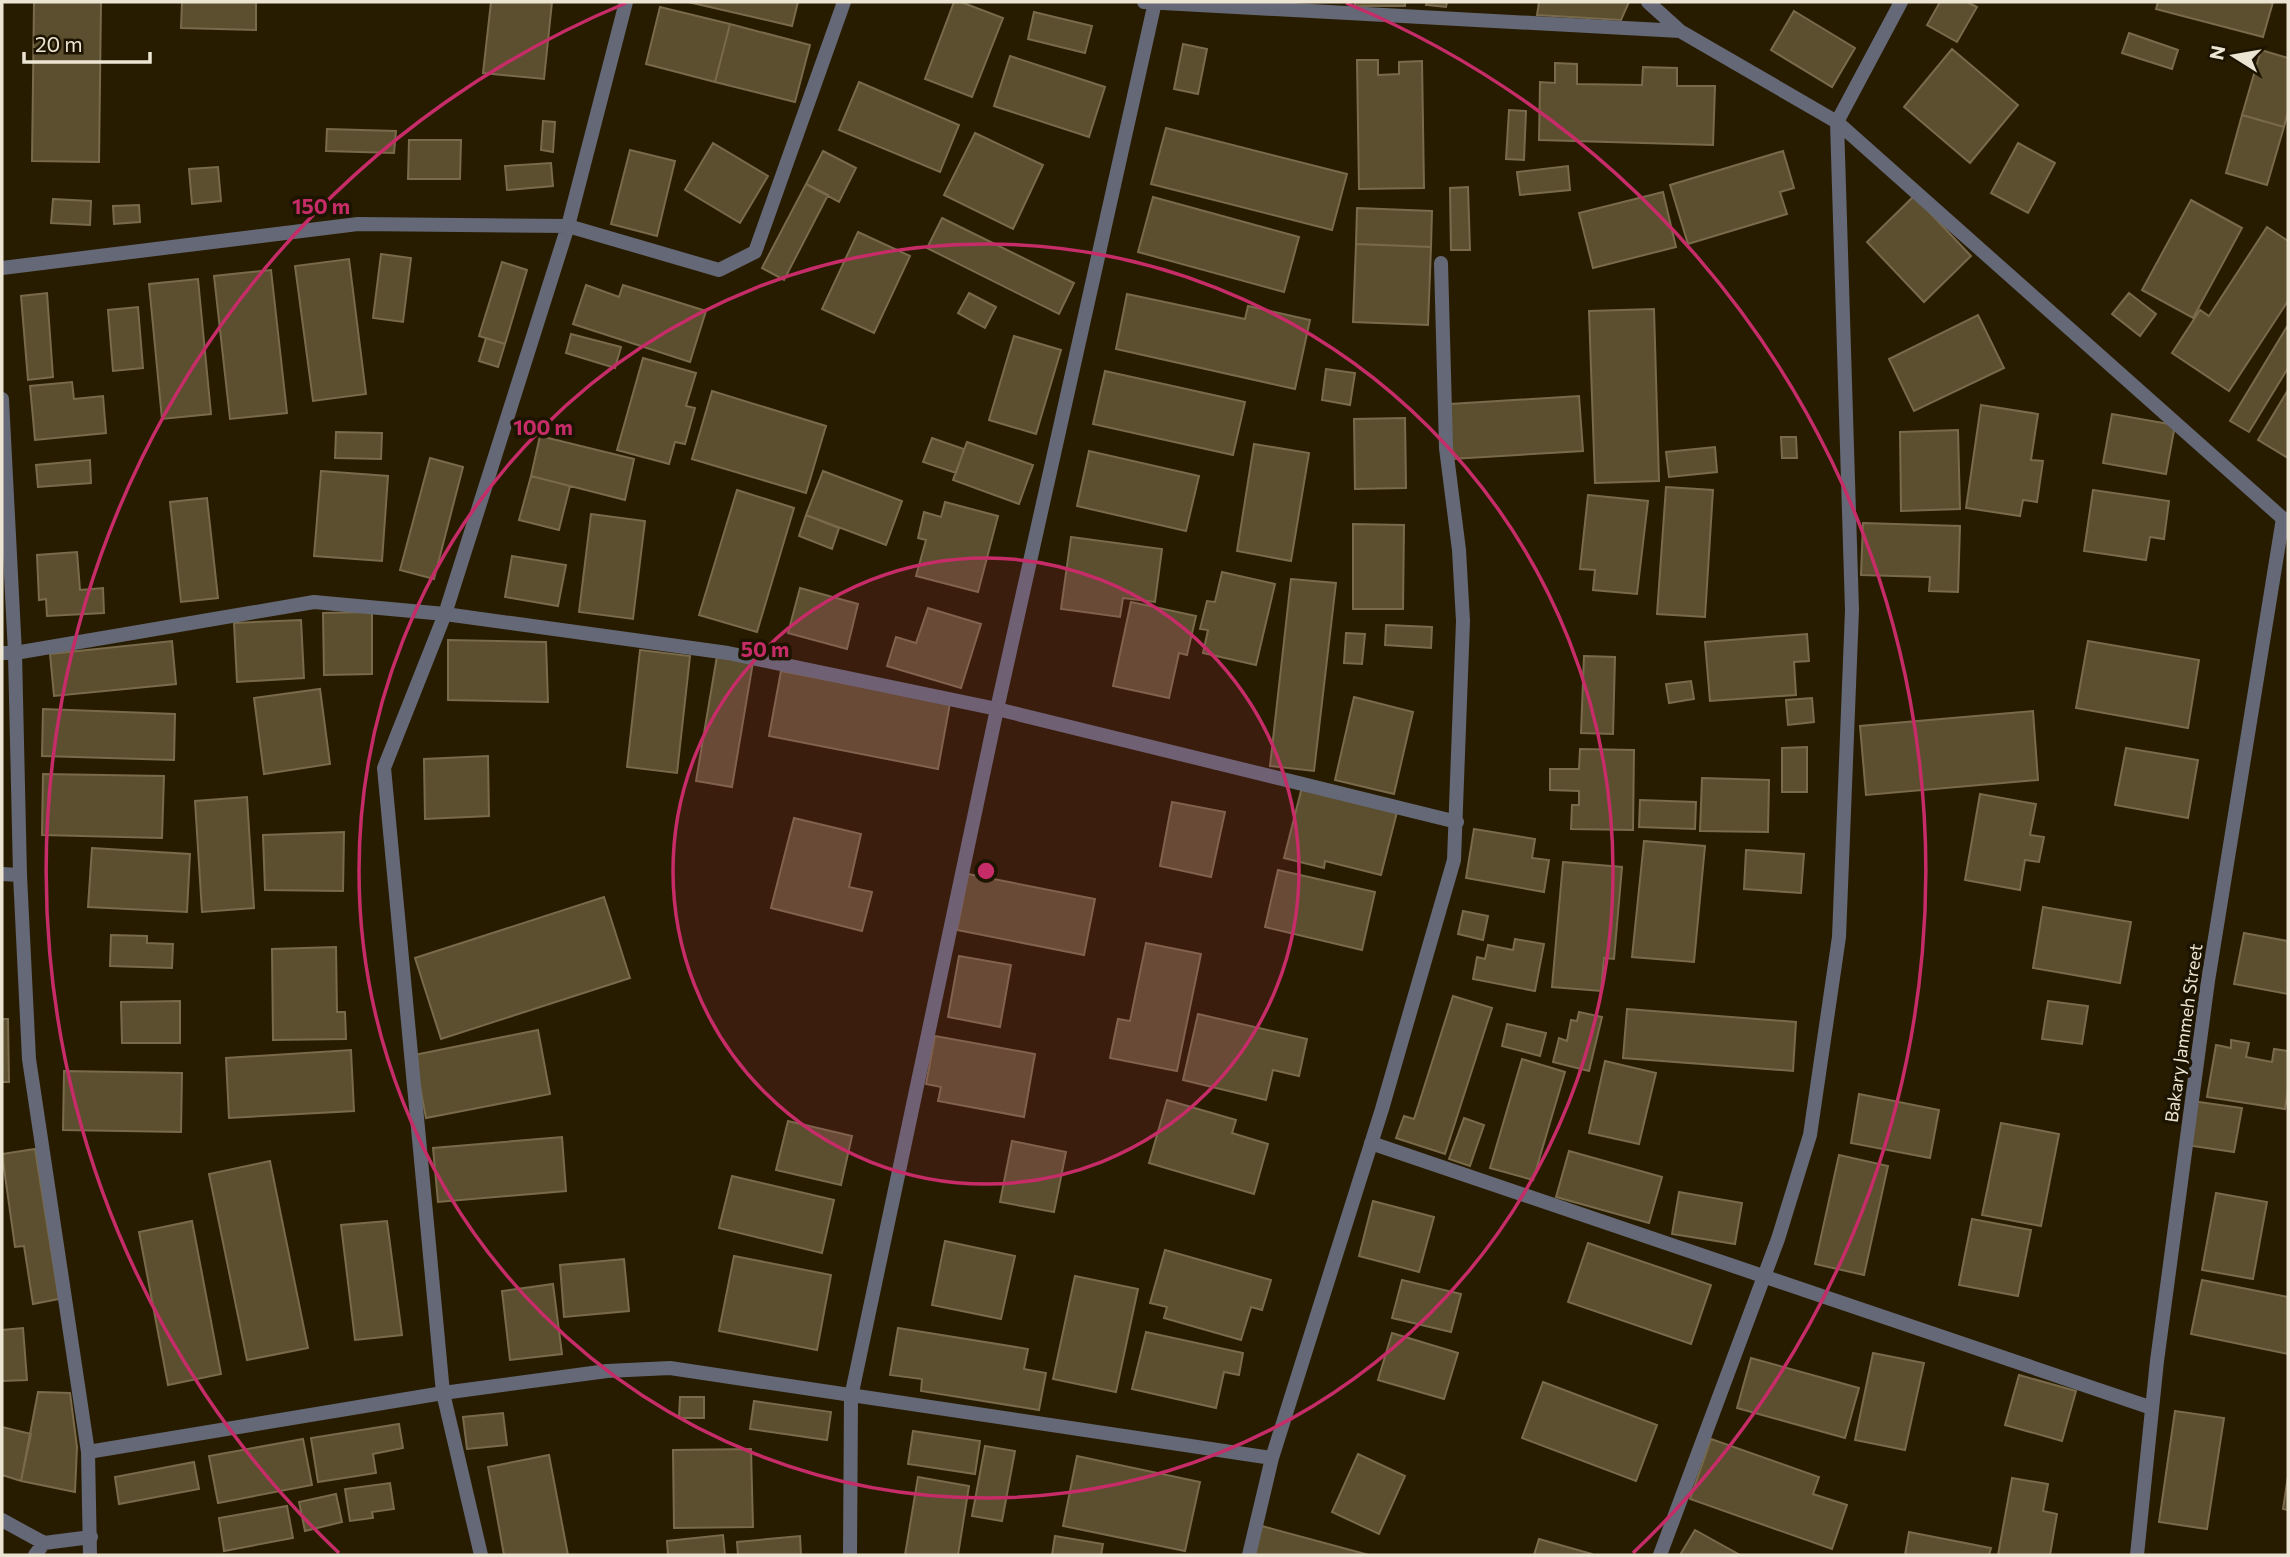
<svg xmlns="http://www.w3.org/2000/svg" width="2290" height="1557" font-family="Commissioner,sans-serif">
	<style>
		.building { fill: #5c4f2f; stroke: #786a4a; stroke-width: 2 }
		.lines { fill: none; stroke-linecap: round; stroke-linejoin: round }
		.minor { stroke: #656876; stroke-width: 14 }
		.tertiary { stroke: #656876; stroke-width: 14 }
		.ring { fill: none; stroke: #c62c67; stroke-width: 3.5 }
		.labels { text-anchor: middle; dominant-baseline: central; stroke-width: 7; stroke-linejoin: round; paint-order: stroke }
		.street-label { font-size: 18px; fill: #ede5d4; stroke: #1d1400 }
		.centre { fill: #c62c67; stroke: #1d1400; stroke-width: 3.5 }
		.ring-label { font-size: 21px; text-anchor: middle; font-weight: bold; fill: #c62c67; stroke: #1d1400; stroke-width: 7; stroke-linejoin: round; paint-order: stroke }
	</style>
	<rect width="100%" height="100%" fill="#281c00"/>
	<path class="building" d="M 34,2 L 101,2 L 99,162 L 32,161 Z
		M 182,2 L 256,2 L 256,30 L 181,28 Z
		M 491,2 L 552,2 L 544,79 L 483,73 Z
		M 688,2 L 798,2 L 792,26 Z
		M 954,2 L 961,2 L 1003,18 L 972,97 L 925,79 Z
		M 1355,2 L 1405,2 L 1405,6 L 1355,6 Z
		M 1427,2 L 1447,2 L 1446,7 L 1426,5 Z
		M 1539,2 L 1629,2 L 1621,20 L 1537,15 Z
		M 1940,2 L 1967,2 L 1977,7 L 1957,42 L 1927,25 Z
		M 2158,2 L 2273,2 L 2263,37 L 2156,9 Z
		M 660,7 L 730,24 L 715,82 L 646,64 Z
		M 1794,11 L 1855,48 L 1832,87 L 1771,50 Z
		M 1034,12 L 1092,26 L 1085,53 L 1028,39 Z
		M 730,24 L 810,45 L 795,102 L 715,82 Z
		M 2129,33 L 2178,50 L 2172,69 L 2122,53 Z
		M 1183,44 L 1207,49 L 1198,94 L 1174,89 Z
		M 1952,49 L 2018,105 L 1970,163 L 1904,107 Z
		M 2261,50 L 2288,58 L 2288,112 L 2284,127 L 2242,115 Z
		M 1010,56 L 1105,87 L 1089,137 L 994,106 Z
		M 1357,60 L 1378,60 L 1378,75 L 1399,74 L 1399,62 L 1422,61 L 1424,188 L 1359,189 Z
		M 1555,63 L 1577,64 L 1577,84 L 1642,85 L 1643,67 L 1677,68 L 1677,86 L 1715,86 L 1713,145 L 1539,140 L 1540,82 L 1555,83 Z
		M 859,82 L 959,125 L 940,172 L 839,130 Z
		M 1509,110 L 1526,111 L 1524,160 L 1506,159 Z
		M 2242,115 L 2284,127 L 2267,185 L 2226,173 Z
		M 543,121 L 555,122 L 553,152 L 541,150 Z
		M 1166,128 L 1347,174 L 1332,230 L 1151,184 Z
		M 327,129 L 396,131 L 394,153 L 326,151 Z
		M 975,133 L 1043,165 L 1013,229 L 944,195 Z
		M 409,140 L 461,140 L 460,179 L 408,179 Z
		M 713,143 L 768,176 L 740,223 L 685,190 Z
		M 2018,143 L 2055,163 L 2028,213 L 1991,193 Z
		M 630,150 L 675,161 L 657,236 L 611,224 Z
		M 823,151 L 856,168 L 839,202 L 806,184 Z
		M 1783,151 L 1794,188 L 1780,192 L 1787,214 L 1688,244 L 1670,185 Z
		M 551,163 L 553,186 L 507,190 L 505,166 Z
		M 1568,166 L 1570,190 L 1520,195 L 1517,172 Z
		M 218,167 L 221,201 L 192,204 L 189,169 Z
		M 806,184 L 828,195 L 784,280 L 762,268 Z
		M 1468,187 L 1470,250 L 1451,250 L 1450,188 Z
		M 1663,192 L 1676,247 L 1593,268 L 1579,213 Z
		M 1914,196 L 1971,256 L 1924,302 L 1867,242 Z
		M 1153,197 L 1299,237 L 1284,292 L 1138,252 Z
		M 53,199 L 91,201 L 90,225 L 51,223 Z
		M 2191,200 L 2242,228 L 2193,318 L 2142,290 Z
		M 139,205 L 140,222 L 114,224 L 113,206 Z
		M 1357,208 L 1432,211 L 1431,247 L 1356,244 Z
		M 942,218 L 1074,283 L 1059,314 L 927,248 Z
		M 2267,227 L 2288,241 L 2288,301 L 2229,391 L 2172,353 L 2200,310 L 2209,316 Z
		M 858,232 L 910,256 L 874,333 L 822,309 Z
		M 1356,244 L 1431,247 L 1428,325 L 1353,322 Z
		M 381,254 L 411,258 L 403,322 L 373,318 Z
		M 349,259 L 366,394 L 313,401 L 295,266 Z
		M 502,262 L 527,270 L 505,344 L 479,336 Z
		M 271,270 L 287,413 L 230,419 L 214,276 Z
		M 198,279 L 211,414 L 162,419 L 149,284 Z
		M 586,285 L 619,297 L 623,285 L 706,311 L 690,362 L 573,324 Z
		M 47,293 L 53,377 L 28,380 L 21,296 Z
		M 969,293 L 996,307 L 985,328 L 958,313 Z
		M 2129,293 L 2156,314 L 2140,336 L 2112,314 Z
		M 1127,294 L 1245,319 L 1248,306 L 1310,320 L 1295,389 L 1116,349 Z
		M 138,307 L 143,368 L 113,371 L 108,310 Z
		M 1654,309 L 1659,481 L 1595,483 L 1589,311 Z
		M 1978,315 L 2004,368 L 1914,411 L 1889,359 Z
		M 2288,325 L 2288,368 L 2249,432 L 2230,421 Z
		M 571,334 L 621,347 L 615,368 L 566,353 Z
		M 1014,336 L 1061,350 L 1036,434 L 989,420 Z
		M 486,338 L 505,344 L 498,367 L 479,361 Z
		M 643,358 L 696,373 L 686,406 L 695,408 L 685,444 L 675,442 L 669,464 L 617,450 Z
		M 1326,369 L 1355,373 L 1350,405 L 1322,400 Z
		M 1105,371 L 1245,402 L 1233,455 L 1093,424 Z
		M 72,382 L 74,399 L 103,396 L 106,433 L 35,440 L 30,386 Z
		M 2288,390 L 2288,458 L 2258,440 Z
		M 712,391 L 826,426 L 806,493 L 692,459 Z
		M 1579,396 L 1583,451 L 1452,459 L 1450,404 Z
		M 1981,405 L 2038,414 L 2031,460 L 2043,461 L 2037,502 L 2023,500 L 2020,516 L 1966,508 Z
		M 2112,414 L 2175,425 L 2166,474 L 2103,463 Z
		M 1405,418 L 1406,488 L 1355,489 L 1354,419 Z
		M 1958,430 L 1960,509 L 1901,511 L 1900,432 Z
		M 336,432 L 382,433 L 381,459 L 335,458 Z
		M 540,436 L 634,459 L 625,500 L 531,476 Z
		M 1781,437 L 1796,437 L 1797,458 L 1782,458 Z
		M 932,438 L 964,449 L 956,473 L 923,462 Z
		M 967,442 L 1033,465 L 1019,504 L 953,480 Z
		M 1254,444 L 1309,453 L 1291,561 L 1237,551 Z
		M 1715,447 L 1717,472 L 1669,477 L 1666,452 Z
		M 1089,451 L 1199,476 L 1186,531 L 1077,506 Z
		M 430,458 L 463,467 L 434,579 L 400,570 Z
		M 90,460 L 91,483 L 38,487 L 36,465 Z
		M 321,471 L 388,476 L 382,561 L 314,556 Z
		M 823,471 L 902,501 L 886,545 L 806,515 Z
		M 531,476 L 570,486 L 559,530 L 519,520 Z
		M 1666,487 L 1713,490 L 1705,617 L 1657,614 Z
		M 737,490 L 794,508 L 757,632 L 699,615 Z
		M 2093,490 L 2169,501 L 2164,539 L 2150,537 L 2146,560 L 2084,551 Z
		M 1588,495 L 1648,501 L 1637,594 L 1593,590 L 1595,570 L 1580,569 Z
		M 207,498 L 218,598 L 181,602 L 170,502 Z
		M 945,502 L 998,516 L 978,592 L 916,576 L 926,540 L 918,538 L 924,512 L 941,517 Z
		M 591,514 L 645,521 L 633,619 L 579,612 Z
		M 806,515 L 839,528 L 832,549 L 799,536 Z
		M 1863,523 L 1960,526 L 1958,592 L 1929,591 L 1930,577 L 1861,575 Z
		M 1353,524 L 1404,525 L 1403,609 L 1353,609 Z
		M 1071,537 L 1162,549 L 1155,602 L 1123,598 L 1120,617 L 1061,609 Z
		M 77,552 L 80,590 L 103,588 L 104,613 L 47,616 L 46,599 L 39,600 L 37,555 Z
		M 512,556 L 566,565 L 558,606 L 505,597 Z
		M 1222,572 L 1275,584 L 1256,665 L 1203,653 L 1208,630 L 1200,629 L 1207,601 L 1215,602 Z
		M 1291,579 L 1336,583 L 1314,771 L 1270,766 Z
		M 800,588 L 858,604 L 847,649 L 788,633 Z
		M 1131,602 L 1196,616 L 1187,655 L 1179,653 L 1169,698 L 1113,686 Z
		M 928,608 L 981,624 L 961,688 L 887,666 L 896,637 L 916,643 Z
		M 372,612 L 372,674 L 324,675 L 323,613 Z
		M 301,620 L 304,678 L 237,682 L 234,623 Z
		M 1386,625 L 1432,627 L 1431,648 L 1385,645 Z
		M 1346,633 L 1365,634 L 1362,664 L 1344,663 Z
		M 1807,634 L 1809,661 L 1794,662 L 1796,695 L 1710,701 L 1705,642 Z
		M 448,640 L 546,642 L 548,702 L 448,700 Z
		M 172,641 L 176,684 L 54,696 L 50,654 Z
		M 2088,641 L 2199,660 L 2188,728 L 2076,708 Z
		M 640,650 L 690,656 L 677,773 L 627,767 Z
		M 717,656 L 753,662 L 732,787 L 696,781 Z
		M 1584,656 L 1615,657 L 1613,734 L 1581,733 Z
		M 781,671 L 950,703 L 938,769 L 769,736 Z
		M 1691,681 L 1694,699 L 1669,703 L 1666,684 Z
		M 320,689 L 330,764 L 264,774 L 254,698 Z
		M 1354,697 L 1413,712 L 1394,794 L 1335,780 Z
		M 1812,698 L 1814,722 L 1788,725 L 1786,700 Z
		M 43,709 L 175,714 L 174,760 L 42,756 Z
		M 2033,711 L 2038,780 L 1866,795 L 1860,726 Z
		M 1807,747 L 1807,792 L 1782,792 L 1782,748 Z
		M 2126,748 L 2198,760 L 2188,818 L 2115,805 Z
		M 1580,749 L 1634,750 L 1633,830 L 1571,829 L 1572,805 L 1579,805 L 1579,791 L 1550,790 L 1550,769 L 1579,769 Z
		M 488,756 L 489,816 L 425,819 L 424,759 Z
		M 43,774 L 164,776 L 162,838 L 42,835 Z
		M 1702,778 L 1769,780 L 1768,832 L 1700,831 Z
		M 1302,787 L 1397,812 L 1381,875 L 1325,861 L 1324,868 L 1284,858 Z
		M 1980,794 L 2036,804 L 2030,835 L 2044,837 L 2039,862 L 2025,860 L 2020,890 L 1965,880 Z
		M 247,797 L 254,908 L 202,912 L 195,801 Z
		M 1640,800 L 1696,802 L 1695,829 L 1639,827 Z
		M 1172,802 L 1225,812 L 1211,877 L 1160,866 Z
		M 794,818 L 861,834 L 849,887 L 872,892 L 862,931 L 771,908 Z
		M 1474,829 L 1535,839 L 1532,858 L 1549,860 L 1544,892 L 1466,878 Z
		M 344,832 L 343,891 L 265,890 L 263,835 Z
		M 1644,841 L 1705,846 L 1694,962 L 1632,957 Z
		M 92,848 L 190,854 L 187,912 L 88,907 Z
		M 1746,850 L 1804,854 L 1801,893 L 1744,889 Z
		M 1563,862 L 1622,867 L 1614,959 L 1604,958 L 1601,991 L 1552,987 Z
		M 1278,870 L 1375,892 L 1362,950 L 1265,927 Z
		M 968,874 L 1095,899 L 1084,955 L 957,930 Z
		M 604,897 L 630,978 L 441,1039 L 415,958 Z
		M 2043,907 L 2131,922 L 2120,983 L 2033,968 Z
		M 1463,911 L 1488,916 L 1483,940 L 1458,934 Z
		M 2244,933 L 2288,941 L 2288,994 L 2234,984 Z
		M 111,935 L 147,936 L 147,943 L 173,944 L 172,968 L 110,966 Z
		M 1515,939 L 1544,944 L 1535,991 L 1473,979 L 1477,957 L 1485,959 L 1488,945 L 1513,950 Z
		M 1146,943 L 1201,954 L 1177,1071 L 1110,1058 L 1118,1019 L 1130,1021 Z
		M 336,947 L 337,1012 L 345,1012 L 346,1039 L 273,1040 L 272,949 Z
		M 959,956 L 1011,965 L 1000,1027 L 948,1017 Z
		M 1453,996 L 1492,1008 L 1445,1154 L 1396,1138 L 1404,1116 L 1414,1119 Z
		M 180,1001 L 180,1043 L 122,1043 L 121,1002 Z
		M 2048,1001 L 2088,1006 L 2082,1044 L 2042,1039 Z
		M 1627,1009 L 1796,1022 L 1793,1071 L 1623,1058 Z
		M 1579,1012 L 1602,1017 L 1589,1071 L 1553,1062 L 1559,1038 L 1567,1041 L 1571,1020 L 1577,1021 Z
		M 1198,1014 L 1307,1039 L 1299,1076 L 1273,1070 L 1266,1100 L 1183,1080 Z
		M 2,1019 L 8,1019 L 9,1082 L 2,1082 Z
		M 1507,1024 L 1546,1033 L 1540,1056 L 1502,1046 Z
		M 538,1030 L 550,1094 L 426,1118 L 414,1055 Z
		M 935,1036 L 1035,1054 L 1024,1117 L 938,1101 L 941,1087 L 926,1084 Z
		M 2231,1040 L 2249,1043 L 2246,1057 L 2272,1062 L 2274,1049 L 2288,1051 L 2288,1089 L 2285,1109 L 2207,1097 L 2216,1045 L 2231,1048 Z
		M 351,1050 L 354,1111 L 229,1118 L 226,1058 Z
		M 1522,1059 L 1565,1072 L 1533,1180 L 1490,1168 Z
		M 1605,1061 L 1656,1073 L 1639,1144 L 1589,1133 Z
		M 64,1071 L 182,1073 L 181,1132 L 63,1130 Z
		M 1859,1094 L 1939,1110 L 1930,1158 L 1851,1143 Z
		M 1167,1100 L 1236,1120 L 1232,1133 L 1268,1144 L 1254,1194 L 1149,1163 Z
		M 2192,1101 L 2242,1108 L 2234,1152 L 2186,1145 Z
		M 1464,1118 L 1484,1125 L 1470,1166 L 1449,1159 Z
		M 788,1121 L 852,1136 L 841,1185 L 776,1170 Z
		M 2001,1123 L 2059,1134 L 2041,1226 L 1982,1215 Z
		M 562,1137 L 566,1191 L 438,1202 L 433,1148 Z
		M 1012,1141 L 1066,1152 L 1054,1212 L 1000,1202 Z
		M 35,1149 L 59,1299 L 33,1304 L 24,1246 L 15,1247 L 2,1154 Z
		M 1569,1151 L 1662,1177 L 1649,1223 L 1556,1197 Z
		M 1839,1155 L 1888,1166 L 1864,1275 L 1815,1264 Z
		M 270,1161 L 308,1348 L 247,1360 L 209,1174 Z
		M 732,1176 L 834,1200 L 822,1253 L 719,1228 Z
		M 1679,1192 L 1742,1203 L 1735,1244 L 1672,1234 Z
		M 2216,1193 L 2267,1202 L 2253,1279 L 2202,1270 Z
		M 1373,1201 L 1434,1217 L 1419,1272 L 1359,1256 Z
		M 1972,1219 L 2031,1230 L 2018,1296 L 1959,1285 Z
		M 192,1221 L 221,1374 L 168,1385 L 139,1232 Z
		M 387,1221 L 402,1335 L 355,1340 L 341,1225 Z
		M 945,1241 L 1015,1256 L 1001,1319 L 932,1305 Z
		M 1588,1243 L 1711,1285 L 1691,1344 L 1568,1302 Z
		M 1165,1250 L 1271,1280 L 1262,1310 L 1251,1307 L 1241,1340 L 1164,1318 L 1167,1307 L 1150,1303 Z
		M 734,1256 L 831,1275 L 817,1350 L 719,1331 Z
		M 624,1259 L 629,1311 L 564,1317 L 560,1265 Z
		M 1075,1276 L 1138,1289 L 1116,1392 L 1053,1379 Z
		M 1402,1280 L 1461,1294 L 1451,1332 L 1392,1318 Z
		M 2202,1280 L 2288,1297 L 2288,1354 L 2191,1334 Z
		M 553,1284 L 562,1354 L 510,1360 L 502,1291 Z
		M 23,1328 L 27,1380 L 2,1381 L 2,1330 Z
		M 898,1328 L 1028,1349 L 1024,1369 L 1046,1373 L 1039,1410 L 921,1391 L 922,1379 L 890,1375 Z
		M 1146,1332 L 1243,1353 L 1239,1375 L 1224,1372 L 1216,1408 L 1132,1389 Z
		M 1392,1333 L 1458,1353 L 1444,1399 L 1378,1380 Z
		M 1873,1353 L 1924,1363 L 1905,1450 L 1855,1440 Z
		M 1751,1358 L 1859,1388 L 1845,1438 L 1737,1408 Z
		M 2019,1375 L 2076,1391 L 2062,1441 L 2005,1425 Z
		M 1543,1382 L 1657,1425 L 1636,1481 L 1522,1438 Z
		M 38,1392 L 70,1393 L 77,1447 L 75,1492 L 21,1481 Z
		M 680,1397 L 704,1397 L 704,1418 L 679,1418 Z
		M 754,1401 L 831,1412 L 827,1440 L 750,1429 Z
		M 2175,1411 L 2224,1418 L 2207,1529 L 2159,1522 Z
		M 503,1413 L 507,1445 L 467,1449 L 463,1417 Z
		M 399,1424 L 403,1448 L 373,1454 L 376,1473 L 318,1482 L 311,1438 Z
		M 2,1427 L 31,1434 L 21,1481 L 2,1475 Z
		M 913,1431 L 980,1441 L 975,1474 L 908,1464 Z
		M 303,1439 L 312,1485 L 218,1503 L 209,1456 Z
		M 1711,1439 L 1819,1477 L 1813,1494 L 1847,1505 L 1832,1549 L 1690,1499 Z
		M 985,1446 L 1015,1451 L 1002,1521 L 972,1516 Z
		M 751,1449 L 753,1527 L 674,1528 L 673,1450 Z
		M 1358,1454 L 1405,1476 L 1379,1534 L 1332,1512 Z
		M 549,1455 L 568,1555 L 504,1555 L 488,1467 Z
		M 1077,1456 L 1200,1482 L 1185,1551 L 1063,1526 Z
		M 194,1462 L 199,1489 L 119,1504 L 115,1477 Z
		M 2288,1476 L 2288,1510 L 2283,1509 Z
		M 918,1477 L 969,1486 L 958,1555 L 905,1555 Z
		M 2012,1478 L 2048,1484 L 2043,1511 L 2057,1514 L 2050,1555 L 1998,1555 Z
		M 390,1483 L 394,1509 L 372,1512 L 373,1518 L 350,1521 L 345,1489 Z
		M 336,1494 L 342,1522 L 305,1531 L 299,1502 Z
		M 287,1506 L 293,1538 L 224,1551 L 219,1518 Z
		M 1262,1526 L 1369,1555 L 1254,1555 Z
		M 1695,1530 L 1740,1555 L 1680,1555 Z
		M 1909,1532 L 1991,1548 L 1989,1555 L 1905,1555 Z
		M 723,1535 L 725,1555 L 668,1555 L 667,1541 Z
		M 800,1536 L 801,1555 L 738,1555 L 737,1542 Z
		M 1055,1536 L 1103,1544 L 1101,1555 L 1052,1555 Z
		M 1539,1539 L 1592,1554 L 1592,1555 L 1534,1555 Z"/>
	<g class="lines">
		<path class="minor" d="M 1144,2 L 1680,31
			M 1648,2 L 1680,31 L 1837,122 L 2288,523
			M 2,268 L 358,224 L 568,226 L 719,270 L 755,252 L 844,2
			M 2,653 L 15,653 L 314,602 L 445,614 L 728,653 L 997,709 L 1457,822
			M 2,874 L 20,875
			M 1371,1143 L 2152,1408
			M 88,1452 L 443,1393 L 607,1371 L 670,1368 L 1272,1458
			M 2,1520 L 44,1543 L 91,1537
			M 35,1555 L 44,1543
			M 481,1555 L 443,1393 L 384,768 L 445,614 L 568,226 L 626,2
			M 850,1555 L 851,1397 L 997,709 L 1155,2
			M 1249,1555 L 1272,1458 L 1382,1109 L 1454,860 L 1463,621 L 1459,550 L 1446,448 L 1441,263
			M 1660,1555 L 1778,1239 L 1810,1135 L 1839,937 L 1852,610 L 1837,122 L 1901,2
			M 2137,1555 L 2157,1361 L 2208,981 L 2283,518"/>
		<path class="tertiary" d="M 2,399 L 15,653 L 20,875 L 29,1059 L 88,1452 L 90,1555"/>
	</g>
	<circle cx="986" cy="871" r="313" fill="#c62c67" fill-opacity=".12"/>
	<g class="ring">
		<circle cx="986" cy="871" r="313"/>
		<circle cx="986" cy="871" r="627"/>
		<path d="M339 1553A940 940 0 0 1 626 3M1346 3A940 940 0 0 1 1633 1553"/>
	</g>
	<g class="labels">
		<g class="street-label">
			<text transform="translate(2183 1033) rotate(-82)">Bakary Jammeh Street</text>
		</g>
	</g>
	<circle cx="986" cy="871" r="10" class="centre"/>
	<g class="ring-label">
		<text x="321" y="214">150 m</text>
		<text x="543" y="435">100 m</text>
		<text x="765" y="657">50 m</text>
	</g>
	<rect width="2290" height="1557" fill="none" stroke="#ede5d4" stroke-width="7"/>
	<g transform="translate(2234 56) rotate(281)" stroke="#1d1400" stroke-width="5" paint-order="stroke">
	<path d="M0-5L12 26L0 18L-12 26Z" fill="#ede5d4"/>
	<text y="-10" font-size="19" font-weight="bold" text-anchor="middle" fill="#ede5d4">N</text>
	</g>
	<path d="M24 52v10h126v-10" fill="none" stroke="#ede5d4" stroke-width="3.5"/>
	<text x="35" y="52" font-size="21" fill="#ede5d4" stroke="#1d1400" stroke-width="5" paint-order="stroke">20 m</text>
</svg>
